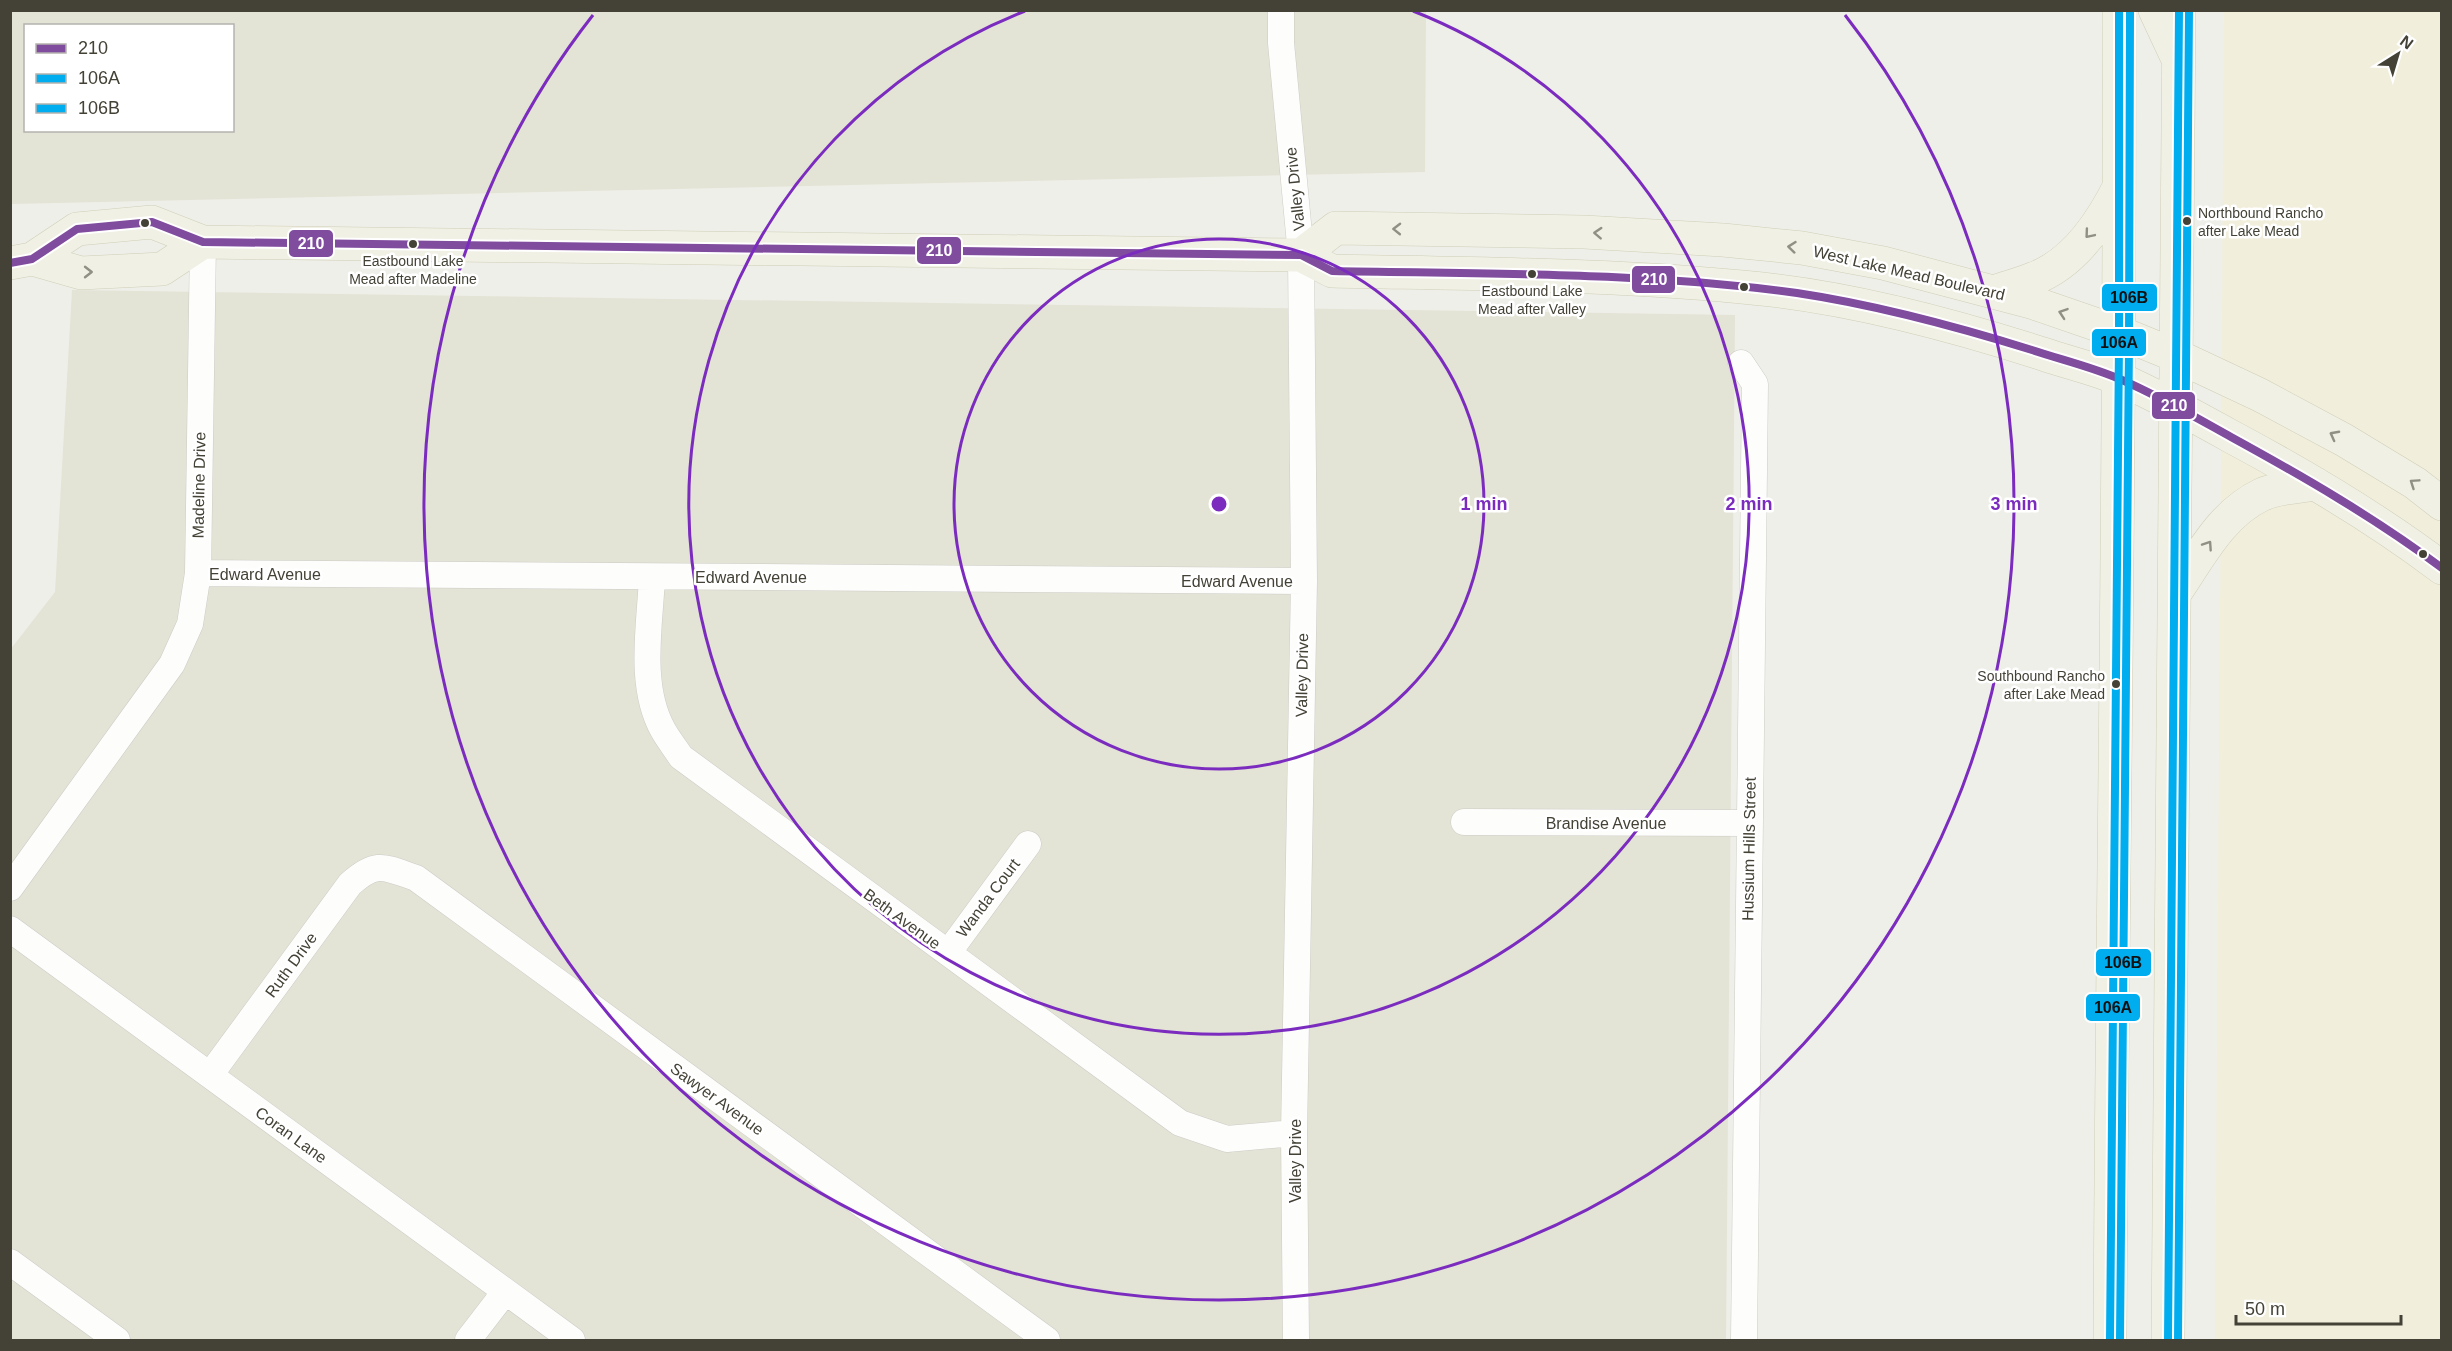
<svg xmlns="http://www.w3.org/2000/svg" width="2452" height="1351" font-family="Helvetica,sans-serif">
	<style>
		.residential { fill: #e3e3d6; fill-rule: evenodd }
		.commercial { fill: #f1eedc }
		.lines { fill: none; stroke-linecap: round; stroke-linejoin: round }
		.minor-casing { stroke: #cdccc6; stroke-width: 27 }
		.primary-casing { stroke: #d0cfb8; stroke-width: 34 }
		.minor { stroke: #fdfdfc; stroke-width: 26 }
		.primary { stroke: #f0f0e4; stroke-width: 33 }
		.bus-1-casing { stroke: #fff; stroke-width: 12 }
		.bus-2-casing { stroke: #fff; stroke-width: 12 }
		.bus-3-casing { stroke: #fff; stroke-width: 12 }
		.bus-1 { stroke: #804c9e; stroke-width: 8 }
		.bus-2 { stroke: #00adef; stroke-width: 8 }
		.bus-3 { stroke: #00adef; stroke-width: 8 }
		.oneway { stroke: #919084 }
		.ring { fill: none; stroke: #7b2cbf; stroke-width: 3 }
		.bus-dot { fill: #444236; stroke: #fff; stroke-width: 2 }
		.labels { text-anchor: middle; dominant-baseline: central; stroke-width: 5; stroke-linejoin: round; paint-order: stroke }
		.bus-label { font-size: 14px; fill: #444236; stroke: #fff }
		.street-label { font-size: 16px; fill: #444236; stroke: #fff }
		.centre { fill: #7b2cbf; stroke: #fff; stroke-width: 3 }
		.ring-label { font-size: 18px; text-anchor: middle; font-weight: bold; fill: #7b2cbf; stroke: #fff; stroke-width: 5; stroke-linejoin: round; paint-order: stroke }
		.line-badge { stroke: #fff; stroke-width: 2 }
		.badge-label { font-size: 16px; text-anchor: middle; font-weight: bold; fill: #fff }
		.pale-badge-label { font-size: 16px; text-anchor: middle; font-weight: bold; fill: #111 }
	</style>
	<rect width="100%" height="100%" fill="#efefe9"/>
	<path class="residential" d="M 10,11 L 1426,11 L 1425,172 L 11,204 ZM 26,26 L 232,26 L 232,130 L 26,130 Z
		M 72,290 L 1735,315 L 1726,1340 L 11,1340 L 10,650 L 55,592 Z"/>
	<path class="commercial" d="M 2224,11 L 2441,11 L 2441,1340 L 2215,1340 Z"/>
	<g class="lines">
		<defs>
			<path id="minor" d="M 1281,10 L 1281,43 L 1301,255 L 1304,581 L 1294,1133 L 1296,1340
				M 1741,363 L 1755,384 L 1744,1340
				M 198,573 L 1304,581
				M 652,577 C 650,625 638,685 663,730 C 668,739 675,748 681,757 L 1180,1123 L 1227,1139 L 1294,1133
				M 1464,822 L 1749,823
				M 10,888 L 172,664 L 190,624 L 198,573 L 203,242
				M 10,929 L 572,1340
				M 948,953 L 1028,844
				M 210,1075 L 350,884 C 377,860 384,867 416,878 L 1047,1340
				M 10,1262 L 117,1340
				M 468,1340 L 505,1292"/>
			<path id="primary" d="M 2155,10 L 2176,55
				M 1301,255 L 1336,228 L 1584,232 L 1723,240 L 1802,248 L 1883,263 L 2031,302 L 2118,332 L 2177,356 L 2260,395 L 2344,440 L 2415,483 L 2442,504
				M 32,259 L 81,273 L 162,269 L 203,242
				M 10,263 L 32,259 L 77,229 L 152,222 L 203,242 L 1301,255 L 1332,271 C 1476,274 1620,274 1762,289 C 1857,299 1953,325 2043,354 C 2069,363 2097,369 2122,380 C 2160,397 2196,417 2232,437 C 2305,476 2376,518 2442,568
				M 1994,292 C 2008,287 2021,284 2035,278 C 2074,263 2101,223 2119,187
				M 2175,593 C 2199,558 2221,514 2261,495 C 2278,487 2298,487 2316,484
				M 2110,1340 C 2112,897 2121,454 2119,10
				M 2168,1340 L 2179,10"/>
		</defs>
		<use href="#minor" class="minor-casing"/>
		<use href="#primary" class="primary-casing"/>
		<use href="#minor" class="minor"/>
		<use href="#primary" class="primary"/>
		<defs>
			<path id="bus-1" d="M 10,263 L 32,259 L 77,229 L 152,222 L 203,242 L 1301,255 L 1332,271 C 1487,274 1644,272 1797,293 C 1877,305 1955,326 2032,350 C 2062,360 2093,367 2122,380 C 2159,396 2195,417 2231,437 C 2304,477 2375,518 2442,568"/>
			<path id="bus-2" d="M 2110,1340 L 2119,343 L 2119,10
				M 2168,1340 L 2179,10"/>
			<path id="bus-3" d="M 2120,1340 L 2129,343 L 2130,10
				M 2178,1340 L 2189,10"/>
		</defs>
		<use href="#bus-1" class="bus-1-casing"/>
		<use href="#bus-2" class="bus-2-casing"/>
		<use href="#bus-3" class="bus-3-casing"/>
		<use href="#bus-1" class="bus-1"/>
		<use href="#bus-2" class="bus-2"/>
		<use href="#bus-3" class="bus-3"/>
	</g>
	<defs><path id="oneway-chevron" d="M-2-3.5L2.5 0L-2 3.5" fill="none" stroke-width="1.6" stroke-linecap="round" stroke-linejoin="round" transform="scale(1.5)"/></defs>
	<g class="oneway">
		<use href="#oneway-chevron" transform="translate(1397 229) rotate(-179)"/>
		<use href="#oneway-chevron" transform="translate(1598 233) rotate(-177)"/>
		<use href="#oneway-chevron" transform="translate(2089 234) rotate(130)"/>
		<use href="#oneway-chevron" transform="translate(1792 247) rotate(-174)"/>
		<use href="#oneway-chevron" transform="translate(88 272)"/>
		<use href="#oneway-chevron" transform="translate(2063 313) rotate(-161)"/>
		<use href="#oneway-chevron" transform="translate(2334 435) rotate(-152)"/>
		<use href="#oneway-chevron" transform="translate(2414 483) rotate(-146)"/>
		<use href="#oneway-chevron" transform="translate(2208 545) rotate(-56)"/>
	</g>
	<g class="ring">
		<circle cx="1219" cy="504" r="265"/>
		<path d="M1413 11A530 530 0 1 1 1025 11"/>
		<path d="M1845 15A795 795 0 1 1 593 15"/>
	</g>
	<g class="bus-dot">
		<circle cx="2187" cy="221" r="5"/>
		<circle cx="145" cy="223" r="5"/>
		<circle cx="413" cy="244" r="5"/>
		<circle cx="1532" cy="274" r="5"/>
		<circle cx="1744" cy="287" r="5"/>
		<circle cx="2423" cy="554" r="5"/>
		<circle cx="2116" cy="684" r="5"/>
	</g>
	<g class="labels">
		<g class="bus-label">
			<text x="2198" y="213" text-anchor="start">Northbound Rancho<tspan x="2198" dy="18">after Lake Mead</tspan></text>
			<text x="413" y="261">Eastbound Lake<tspan x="413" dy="18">Mead after Madeline</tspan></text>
			<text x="1532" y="291">Eastbound Lake<tspan x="1532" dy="18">Mead after Valley</tspan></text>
			<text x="2105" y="676" text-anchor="end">Southbound Rancho<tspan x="2105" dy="18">after Lake Mead</tspan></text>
		</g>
		<g class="street-label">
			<text transform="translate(1295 189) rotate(-96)">Valley Drive</text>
			<text transform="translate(1909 273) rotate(13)">West Lake Mead Boulevard</text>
			<text transform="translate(199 485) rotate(-89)">Madeline Drive</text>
			<text x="265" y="574">Edward Avenue</text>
			<text x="751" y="577">Edward Avenue</text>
			<text x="1237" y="581">Edward Avenue</text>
			<text transform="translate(1302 675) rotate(-89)">Valley Drive</text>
			<text x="1606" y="823">Brandise Avenue</text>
			<text transform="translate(1749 849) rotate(-89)">Hussium Hills Street</text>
			<text transform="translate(988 898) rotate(-53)">Wanda Court</text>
			<text transform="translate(902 919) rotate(36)">Beth Avenue</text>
			<text transform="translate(291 965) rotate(-54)">Ruth Drive</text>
			<text transform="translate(717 1099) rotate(36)">Sawyer Avenue</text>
			<text transform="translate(291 1135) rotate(36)">Coran Lane</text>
			<text transform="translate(1295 1161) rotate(-90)">Valley Drive</text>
		</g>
	</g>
	<circle cx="1219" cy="504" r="9" class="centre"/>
	<g class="ring-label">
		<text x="1484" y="510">1 min</text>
		<text x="1749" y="510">2 min</text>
		<text x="2014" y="510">3 min</text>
	</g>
	<g class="line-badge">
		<rect x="288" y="229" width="46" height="29" rx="6" fill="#804c9e"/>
		<rect x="916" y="236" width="46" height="29" rx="6" fill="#804c9e"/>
		<rect x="1631" y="265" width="45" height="29" rx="6" fill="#804c9e"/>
		<rect x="2101" y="283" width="57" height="29" rx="6" fill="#00adef"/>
		<rect x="2091" y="328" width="56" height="29" rx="6" fill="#00adef"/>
		<rect x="2151" y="391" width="45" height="29" rx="6" fill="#804c9e"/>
		<rect x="2095" y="948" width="57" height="29" rx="6" fill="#00adef"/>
		<rect x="2085" y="993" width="56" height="29" rx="6" fill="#00adef"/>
	</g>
	<g class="badge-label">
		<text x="311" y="249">210</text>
		<text x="939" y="256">210</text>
		<text x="1654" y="285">210</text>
		<text x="2174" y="411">210</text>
	</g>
	<g class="pale-badge-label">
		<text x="2129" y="303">106B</text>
		<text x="2119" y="348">106A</text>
		<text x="2123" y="968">106B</text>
		<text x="2113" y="1013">106A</text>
	</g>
	<rect width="2452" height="1351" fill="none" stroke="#444236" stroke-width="24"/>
	<rect x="24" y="24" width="210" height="108" fill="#ffffff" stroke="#b4b3af" stroke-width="1.5"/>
	<rect x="36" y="44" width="30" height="9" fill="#804c9e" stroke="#b4b3af" stroke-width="1.5"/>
	<text x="78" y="54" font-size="18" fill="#444236">210</text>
	<rect x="36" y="74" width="30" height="9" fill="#00adef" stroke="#b4b3af" stroke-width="1.5"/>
	<text x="78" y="84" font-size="18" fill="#444236">106A</text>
	<rect x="36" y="104" width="30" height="9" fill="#00adef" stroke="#b4b3af" stroke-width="1.5"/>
	<text x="78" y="114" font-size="18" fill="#444236">106B</text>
	<g transform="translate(2398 54) rotate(37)" stroke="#ffffff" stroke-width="4.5" paint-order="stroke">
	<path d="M0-4.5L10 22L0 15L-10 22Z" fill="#444236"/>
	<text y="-9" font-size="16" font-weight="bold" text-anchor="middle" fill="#444236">N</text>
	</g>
	<path d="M2236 1315v9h165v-9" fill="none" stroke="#444236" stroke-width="3"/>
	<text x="2245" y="1315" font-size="18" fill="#444236" stroke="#ffffff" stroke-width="4.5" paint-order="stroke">50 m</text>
</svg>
